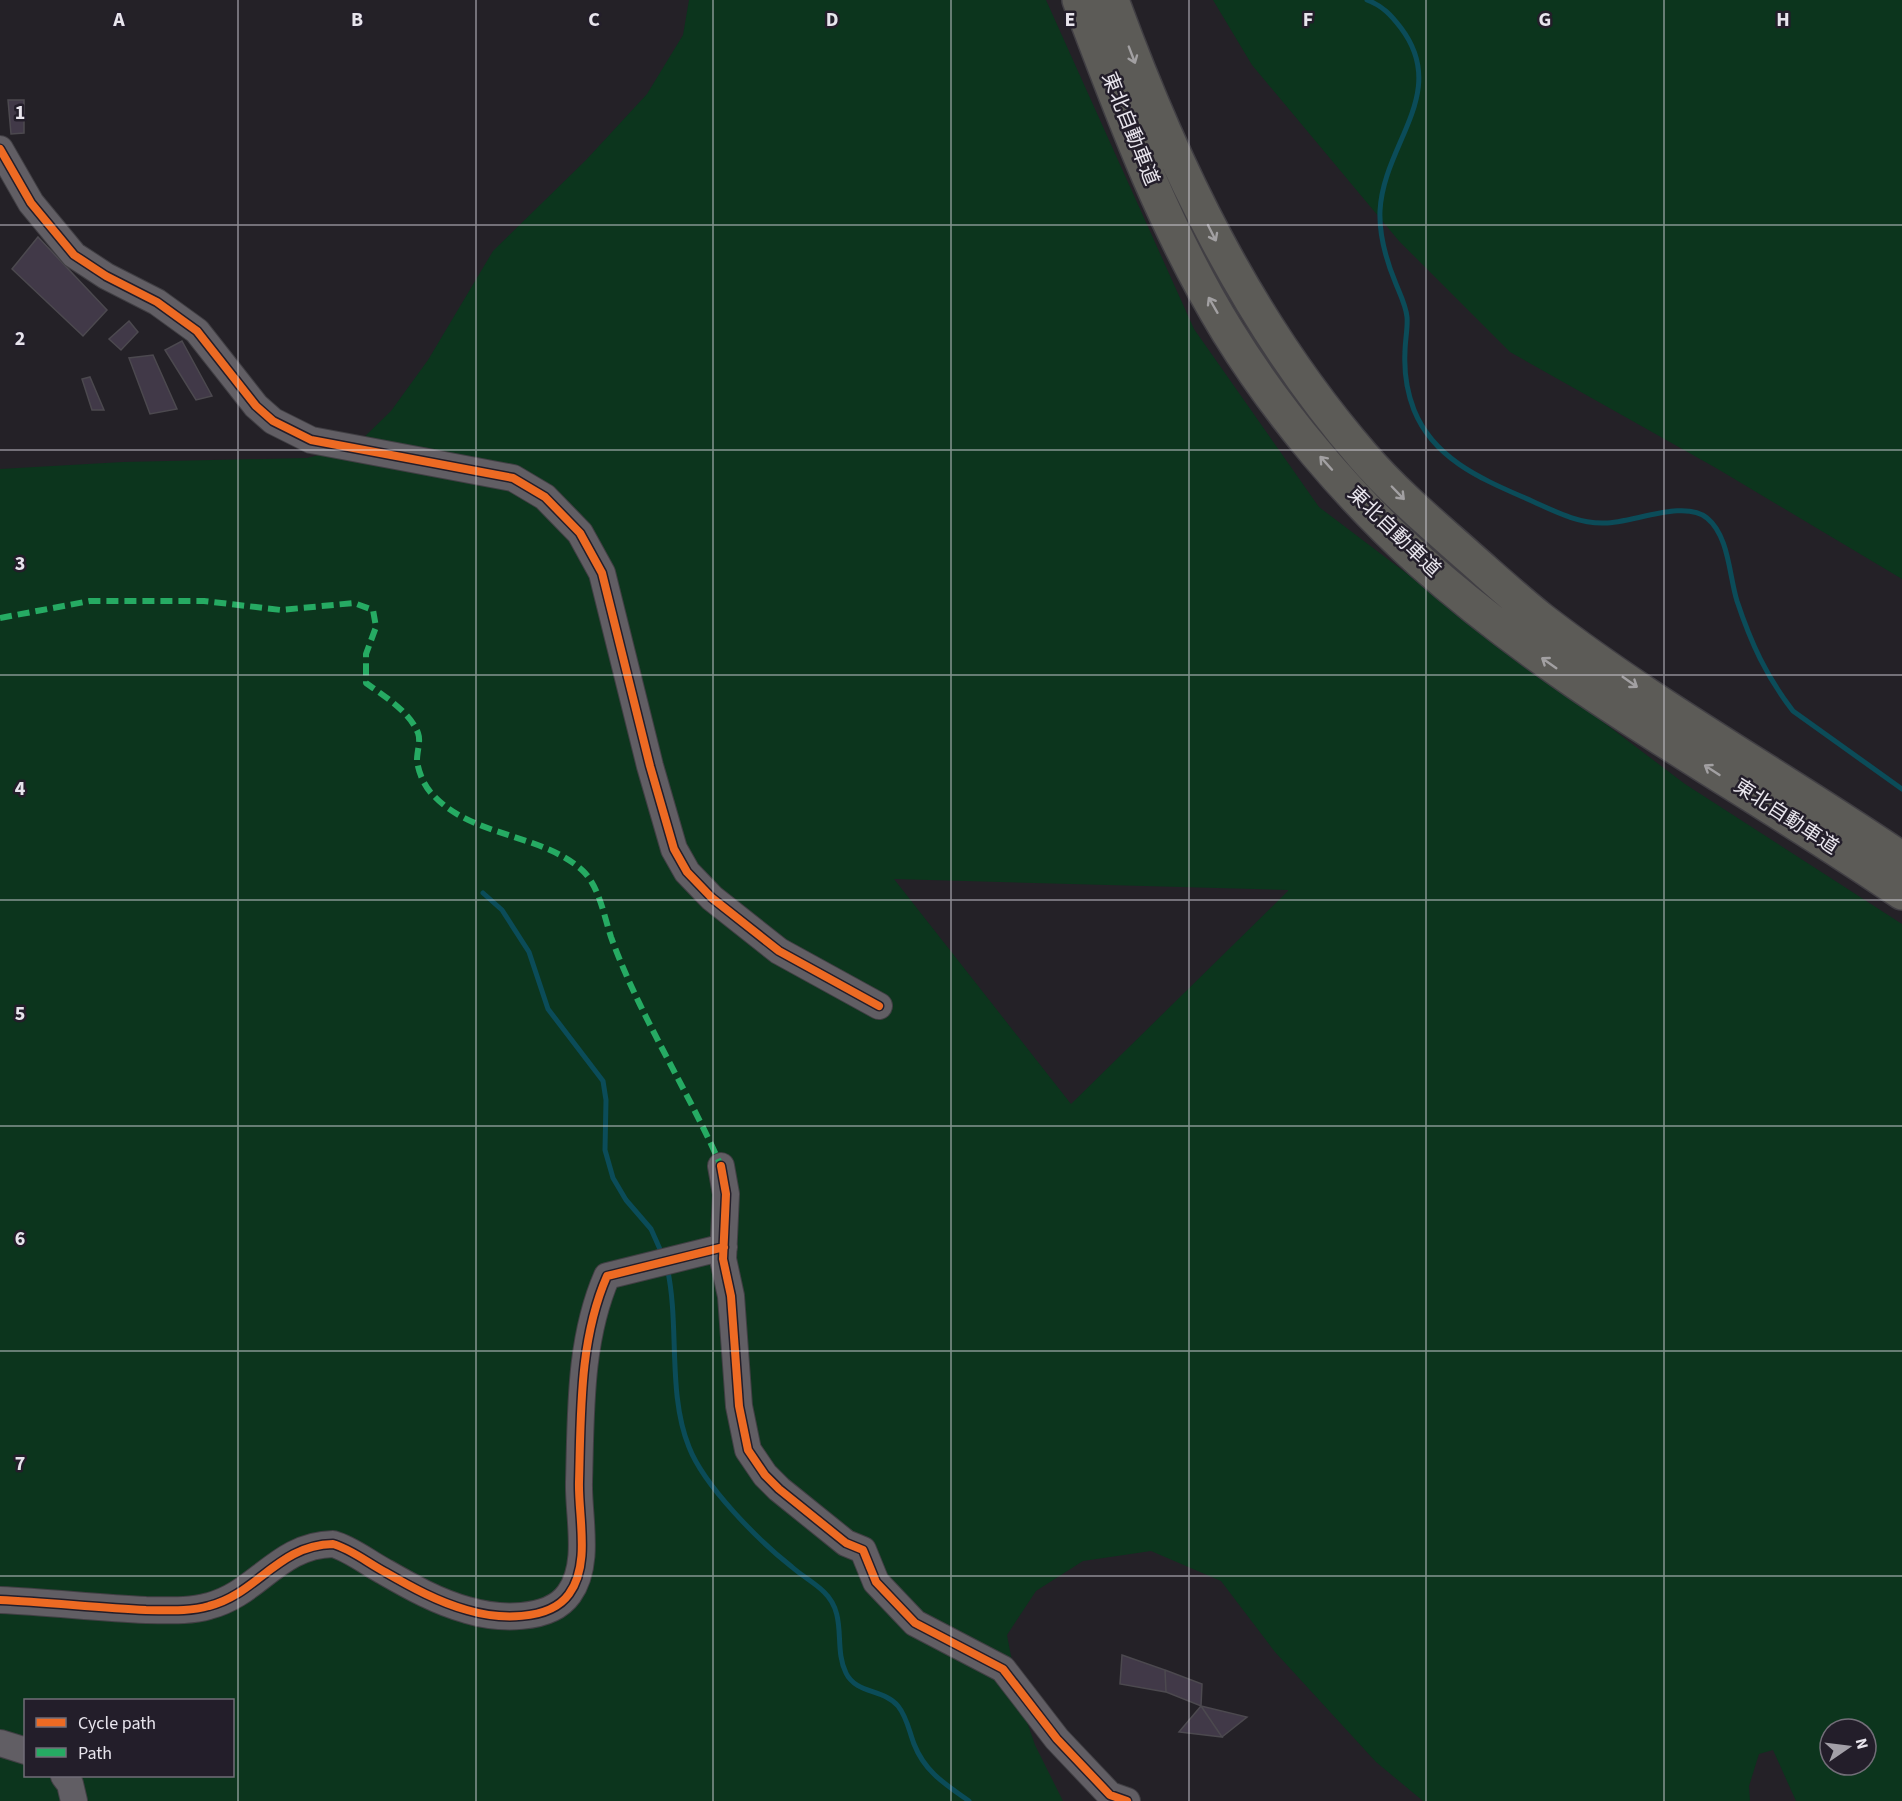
<svg xmlns="http://www.w3.org/2000/svg" width="1902" height="1801" font-family="'Source Sans 3','Noto Sans JP',sans-serif">
	<style>
		.green { fill: #0c351d; fill-rule: evenodd }
		.lines { fill: none; stroke-linecap: round; stroke-linejoin: round }
		.stream { stroke: #0b4c59; stroke-width: 5 }
		.building { fill: #413948; stroke: #4c494f; stroke-width: 1.5 }
		.minor-casing { stroke: #413f44; stroke-width: 28 }
		.highway-casing { stroke: #413f44; stroke-width: 36 }
		.minor { stroke: #615e64; stroke-width: 26 }
		.highway { stroke: #5c5b57; stroke-width: 33 }
		.quiet { stroke: #26ab63; stroke-width: 6; stroke-dasharray: 12 6; stroke-linecap: butt }
		.cycleway-casing { stroke: #231e2a; stroke-width: 11 }
		.cycleway { stroke: #ed6a23; stroke-width: 8 }
		.oneway { stroke: #a2a0a2 }
		.grid { fill: none; stroke: #e8e5ed; stroke-width: 1.5; stroke-opacity: 0.55 }
		.labels { text-anchor: middle; dominant-baseline: central; stroke-width: 5; stroke-linejoin: round; paint-order: stroke }
		.street-label { font-size: 20px; fill: #e8e5ed; stroke: #231e2a }
		.grid-label { font-size: 20px; text-anchor: middle; font-weight: bold; fill: #e8e5ed; stroke: #231e2a; stroke-width: 5; stroke-linejoin: round; paint-order: stroke }
	</style>
	<rect width="100%" height="100%" fill="#242127"/>
	<path class="green" d="M 689,0 L 1046,0 L 1194,329 L 1319,507 L 1685,784 L 1902,924 L 1902,1801 L 1796,1801 L 1773,1750 L 1759,1754 L 1749,1786 L 1750,1801 L 1423,1801 L 1376,1762 L 1275,1652 L 1221,1581 L 1151,1551 L 1083,1561 L 1036,1591 L 1007,1635 L 1019,1698 L 1035,1745 L 1063,1801 L 0,1801 L 0,469 L 123,462 L 307,458 L 355,446 L 391,411 L 428,360 L 493,251 L 586,160 L 647,94 L 683,35 ZM 894,879 L 1288,890 L 1288,891 L 1071,1104 ZM 26,1700 L 232,1700 L 232,1776 L 26,1776 ZM 1830,1729 L 1866,1729 L 1866,1765 L 1830,1765 Z
		M 1213,0 L 1902,0 L 1902,579 L 1716,468 L 1510,352 L 1399,241 L 1252,65 Z"/>
	<g class="lines">
		<path class="stream" d="M 1367,0 C 1383,6 1391,15 1401,28 C 1450,93 1383,144 1380,211 C 1379,236 1386,260 1396,284 C 1400,294 1406,306 1407,317 C 1408,328 1405,340 1405,352 C 1404,371 1407,392 1414,410 C 1435,462 1487,481 1534,502 C 1556,512 1580,524 1605,523 C 1632,523 1685,499 1707,518 C 1729,536 1729,575 1737,601 C 1751,643 1766,676 1793,711 L 1902,789
			M 483,893 L 502,910 L 529,952 L 548,1009 L 603,1081 L 606,1100 L 605,1150 L 613,1178 L 626,1200 L 651,1229 L 663,1256
			M 667,1267 C 680,1325 667,1393 689,1447 C 704,1486 759,1541 792,1567 C 802,1576 815,1583 824,1592 C 848,1615 833,1647 846,1673 C 856,1694 884,1689 898,1706 C 907,1717 909,1731 914,1744 C 925,1772 945,1784 969,1801"/>
	</g>
	<path class="building" d="M 8,100 L 24,100 L 24,133 L 11,134 Z
		M 38,237 L 107,310 L 83,336 L 12,269 Z
		M 129,321 L 138,332 L 121,350 L 109,339 Z
		M 182,341 L 212,396 L 196,400 L 165,350 Z
		M 153,355 L 177,409 L 150,414 L 129,358 Z
		M 90,377 L 104,410 L 92,410 L 82,379 Z
		M 1122,1655 L 1165,1670 L 1166,1692 L 1120,1684 Z
		M 1165,1670 L 1202,1684 L 1201,1706 L 1166,1692 Z
		M 1201,1706 L 1222,1737 L 1179,1732 Z
		M 1201,1706 L 1247,1717 L 1222,1737 Z"/>
	<g class="lines">
		<defs>
			<path id="minor" d="M 0,149 L 31,203 L 74,255 L 106,276 L 157,302 L 197,331 L 256,406 L 273,421 L 311,440 L 513,478 L 545,497 L 580,533 L 602,573 L 650,766 L 674,849 L 687,872 L 712,898 L 779,951 L 879,1006
				M 721,1166 L 726,1194 L 723,1259 L 731,1296 L 739,1406 L 748,1450 L 765,1475 L 779,1489 L 846,1543 L 863,1550 L 876,1582 L 915,1623 L 1003,1669 L 1057,1739 L 1110,1795 L 1127,1801
				M 0,1600 C 49,1602 97,1608 146,1610 C 167,1610 188,1612 209,1606 C 257,1594 278,1545 333,1544 C 351,1549 368,1563 385,1572 C 411,1587 438,1602 467,1610 C 497,1619 549,1622 569,1594 C 591,1564 578,1516 579,1482 C 581,1413 579,1340 607,1276 L 724,1247
				M 0,1743 L 26,1751
				M 64,1776 L 70,1784 L 74,1801"/>
			<path id="highway" d="M 1079,0 C 1122,114 1164,228 1228,332 C 1280,416 1348,496 1421,562 C 1567,693 1742,783 1902,893
				M 1112,0 C 1172,165 1248,323 1363,456 C 1395,493 1432,524 1468,556 C 1492,577 1516,599 1541,619 C 1655,707 1783,778 1902,859"/>
		</defs>
		<use href="#minor" class="minor-casing"/>
		<use href="#highway" class="highway-casing"/>
		<use href="#minor" class="minor"/>
		<use href="#highway" class="highway"/>
		<path class="quiet" d="M 0,618 L 90,601 L 204,601 L 281,610 L 354,603 L 373,610 L 376,627 L 366,654 L 366,683 C 384,696 410,712 418,733 C 421,741 417,751 417,760 C 418,772 425,788 434,796 C 474,838 542,833 583,871 C 599,886 604,916 611,937 C 640,1017 687,1088 721,1166"/>
		<defs>
			<path id="cycleway" d="M 0,149 L 31,203 L 74,255 L 106,276 L 157,302 L 197,331 L 256,406 L 273,421 L 311,440 L 513,478 L 545,497 L 580,533 L 602,573 L 650,766 L 674,849 L 687,872 L 712,898 L 779,951 L 879,1006
				M 721,1166 L 726,1194 L 723,1259 L 731,1296 L 739,1406 L 748,1450 L 765,1475 L 779,1489 L 846,1543 L 863,1550 L 876,1582 L 915,1623 L 1003,1669 L 1057,1739 L 1110,1795 L 1127,1801
				M 0,1600 C 49,1602 97,1608 146,1610 C 167,1610 188,1612 209,1606 C 257,1594 278,1545 333,1544 C 351,1549 368,1563 385,1572 C 411,1587 438,1602 467,1610 C 497,1619 549,1622 569,1594 C 591,1564 578,1516 579,1482 C 581,1413 579,1340 607,1276 L 724,1247"/>
		</defs>
		<use href="#cycleway" class="cycleway-casing"/>
		<use href="#cycleway" class="cycleway"/>
	</g>
	<defs><path id="oneway-shaft" d="M-6 0H5M1.5-3L5.5 0L1.5 3" fill="none" stroke-width="1.6" stroke-linecap="round" stroke-linejoin="round" transform="scale(1.5)"/></defs>
	<g class="oneway">
		<use href="#oneway-shaft" transform="translate(1132 55) rotate(69)"/>
		<use href="#oneway-shaft" transform="translate(1212 233) rotate(63)"/>
		<use href="#oneway-shaft" transform="translate(1213 305) rotate(-120)"/>
		<use href="#oneway-shaft" transform="translate(1326 463) rotate(-132)"/>
		<use href="#oneway-shaft" transform="translate(1398 493) rotate(46)"/>
		<use href="#oneway-shaft" transform="translate(1549 663) rotate(-145)"/>
		<use href="#oneway-shaft" transform="translate(1630 682) rotate(35)"/>
		<use href="#oneway-shaft" transform="translate(1712 770) rotate(-147)"/>
	</g>
	<path class="grid" d="M 238,0 L 238,1801M 476,0 L 476,1801M 713,0 L 713,1801M 951,0 L 951,1801M 1189,0 L 1189,1801M 1426,0 L 1426,1801M 1664,0 L 1664,1801M 0,225 L 1902,225M 0,450 L 1902,450M 0,675 L 1902,675M 0,900 L 1902,900M 0,1126 L 1902,1126M 0,1351 L 1902,1351M 0,1576 L 1902,1576"/>
	<g class="labels">
		<g class="street-label">
			<text transform="translate(1130 129) rotate(68)">東北自動車道</text>
			<text transform="translate(1394 532) rotate(44)">東北自動車道</text>
			<text transform="translate(1786 817) rotate(33)">東北自動車道</text>
		</g>
	</g>
	<g class="grid-label">
		<text x="119" y="26">A</text>
		<text x="357" y="26">B</text>
		<text x="594" y="26">C</text>
		<text x="832" y="26">D</text>
		<text x="1070" y="26">E</text>
		<text x="1308" y="26">F</text>
		<text x="1545" y="26">G</text>
		<text x="1783" y="26">H</text>
		<text x="20" y="119">1</text>
		<text x="20" y="345">2</text>
		<text x="20" y="570">3</text>
		<text x="20" y="795">4</text>
		<text x="20" y="1020">5</text>
		<text x="20" y="1245">6</text>
		<text x="20" y="1470">7</text>
	</g>
	<rect x="24" y="1699" width="210" height="78" fill="#231e2a" stroke="#726e78" stroke-width="1.5"/>
	<rect x="36" y="1718" width="30" height="9" fill="#ed6a23" stroke="#726e78" stroke-width="1.5"/>
	<text x="78" y="1729" font-size="18" fill="#e8e5ed">Cycle path</text>
	<rect x="36" y="1748" width="30" height="9" fill="#26ab63" stroke="#726e78" stroke-width="1.5"/>
	<text x="78" y="1759" font-size="18" fill="#e8e5ed">Path</text>
	<g transform="translate(1848 1747) rotate(76)"><circle r="28" fill="#231e2a" stroke="#726e78" stroke-width="1.5"/>
	<path d="M0-4.5L10 22L0 15L-10 22Z" fill="#a3a0a8"/>
	<text y="-9" font-size="16" font-weight="bold" text-anchor="middle" fill="#e8e5ed">N</text>
	</g>
</svg>
